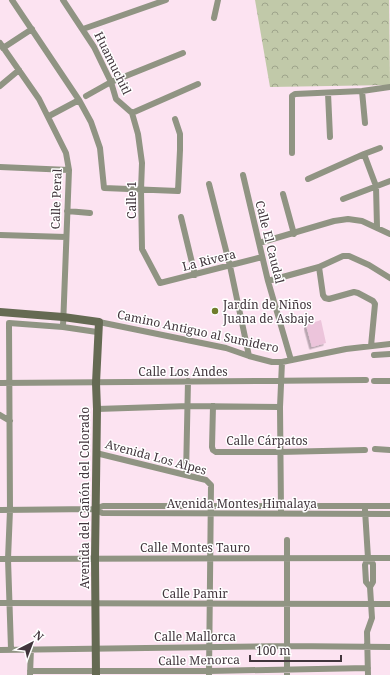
<svg xmlns="http://www.w3.org/2000/svg" width="390" height="675" font-family="'Noto Serif',serif">
	<style>
		.forest { fill: url(#forest-crowns) }
		.building { fill: #ecc4db; filter: url(#shadow) }
		.lines { fill: none; stroke-linecap: round; stroke-linejoin: round }
		.minor { stroke: #909483; stroke-width: 6 }
		.secondary { stroke: #656a53; stroke-width: 8 }
		.poi-dot { fill: #6f7d2b; stroke: #fff; stroke-width: 1.5 }
		.labels { text-anchor: middle; dominant-baseline: central; stroke-width: 3; stroke-linejoin: round; paint-order: stroke }
		.street-label { font-size: 12px; fill: #41353c; stroke: #fff }
		.poi-label { font-size: 12px; fill: #41353c; stroke: #fff; text-anchor: start }
	</style>
	<defs>
		<pattern id="forest-crowns" width="20" height="18" patternUnits="userSpaceOnUse"><rect width="20" height="18" fill="#c1c9a9"/><path d="M2 6a3 3 0 1 1 6 0M12 15a3 3 0 1 1 6 0" fill="none" stroke="#9ea48b"/></pattern>
		<filter id="shadow"><feDropShadow dx="-2.5" dy="2.5" stdDeviation="0" flood-color="#0004"/></filter>
	</defs>
	<rect width="100%" height="100%" fill="#fce3f1"/>
	<path class="forest" d="M 255,0 L 389,0 L 390,85 L 270,87 Z"/>
	<path class="building" d="M 321,320 L 326,343 L 312,347 L 306,325 Z"/>
	<g class="lines">
		<path class="minor" d="M 12,0 L 79,100 L 91,122 L 100,148 L 104,188 L 178,191 L 180,150 L 180,134 L 175,119
			M 63,0 L 94,47 L 111,82 L 116,99 L 132,113
			M 214,18 L 218,0
			M 83,29 L 166,0
			M 0,43 L 39,99 L 66,153 L 69,170 L 63,327
			M 3,48 L 32,29
			M 0,86 L 19,70
			M 362,91 L 365,123
			M 328,93 L 330,137
			M 86,96 L 111,82 L 183,53
			M 132,113 L 138,134 L 142,163 L 141,190 L 142,249 L 160,283 L 262,257
			M 132,113 L 198,84
			M 49,116 L 79,100
			M 292,153 L 292,96 L 295,94 L 362,91 L 390,87
			M 364,154 L 376,186 L 377,227
			M 0,167 L 69,170
			M 243,175 L 268,281 L 291,360
			M 308,179 L 364,154 L 380,148
			M 209,184 L 230,266 L 249,356
			M 283,194 L 294,234
			M 343,199 L 390,181
			M 67,211 L 90,213
			M 181,217 L 195,275
			M 0,235 L 66,237
			M 259,243 L 334,221 L 348,219 L 362,221 L 390,234
			M 319,267 L 323,295 L 325,298 L 329,299 L 354,292 L 358,293 L 373,301 L 375,304 L 371,346
			M 268,281 L 319,267 L 343,256 L 349,256 L 369,265 L 390,278
			M 99,322 L 226,348 L 249,356 L 272,362 L 282,362 L 346,349 L 390,344
			M 374,355 L 390,354
			M 374,381 L 390,381
			M 0,383 L 366,380
			M 213,406 L 212,447 L 213,450 L 216,452 L 280,452 L 365,450
			M 97,409 L 189,406 L 280,407
			M 0,415 L 10,421
			M 375,449 L 390,450
			M 96,453 L 206,480 L 211,485 L 209,675
			M 186,475 L 188,381
			M 95,509 L 102,513 L 390,514
			M 0,510 L 95,509 L 103,506 L 390,506
			M 281,510 L 280,407 L 282,362
			M 365,510 L 368,558 L 365,565 L 366,582 L 370,587 L 372,618 L 367,632 L 368,675
			M 368,558 L 373,564 L 373,582 L 370,587
			M 0,559 L 390,558
			M 0,603 L 390,604
			M 11,649 L 8,559 L 10,510 L 9,323 L 63,327 L 97,332
			M 0,650 L 286,646 L 390,647
			M 30,671 L 209,671 L 368,668
			M 30,675 L 31,648
			M 287,675 L 287,540"/>
		<path class="secondary" d="M 0,312 L 63,317 L 99,322 L 96,383 L 97,409 L 95,559 L 96,675"/>
	</g>
	<circle class="poi-dot" cx="215" cy="311" r="4"/>
	<g class="labels">
		<g class="street-label">
			<text transform="translate(113 63) rotate(64)">Huamuchitl</text>
			<text transform="translate(56 199) rotate(-88)">Calle Peral</text>
			<text transform="translate(131 200) rotate(-90)">Calle 1</text>
			<text transform="translate(270 242) rotate(76)">Calle El Caudal</text>
			<text transform="translate(209 260) rotate(-14)">La Rivera</text>
			<text transform="translate(198 331) rotate(12)">Camino Antiguo al Sumidero</text>
			<text x="183" y="371">Calle Los Andes</text>
			<text x="267" y="440">Calle Cárpatos</text>
			<text transform="translate(156 457) rotate(15)">Avenida Los Alpes</text>
			<text transform="translate(84 498) rotate(-90)">Avenida del Cañón del Colorado</text>
			<text x="242" y="503">Avenida Montes Himalaya</text>
			<text x="195" y="547">Calle Montes Tauro</text>
			<text x="195" y="593">Calle Pamir</text>
			<text x="195" y="636">Calle Mallorca</text>
			<text transform="translate(199 660) rotate(-1)">Calle Menorca</text>
		</g>
		<g class="poi-label">
			<text x="223" y="304">Jardín de Niños<tspan x="223" dy="14">Juana de Asbaje</tspan></text>
		</g>
	</g>
	<g transform="translate(32 643) rotate(42)" stroke="#ffffff" stroke-width="3" paint-order="stroke">
	<path d="M0-3L7 15L0 10L-7 15Z" fill="#41353c"/>
	<text y="-6" font-size="11" font-weight="bold" text-anchor="middle" fill="#41353c">N</text>
	</g>
	<path d="M250 655v6h91v-6" fill="none" stroke="#41353c" stroke-width="2"/>
	<text x="256" y="655" font-size="12" fill="#41353c" stroke="#ffffff" stroke-width="3" paint-order="stroke">100 m</text>
</svg>
